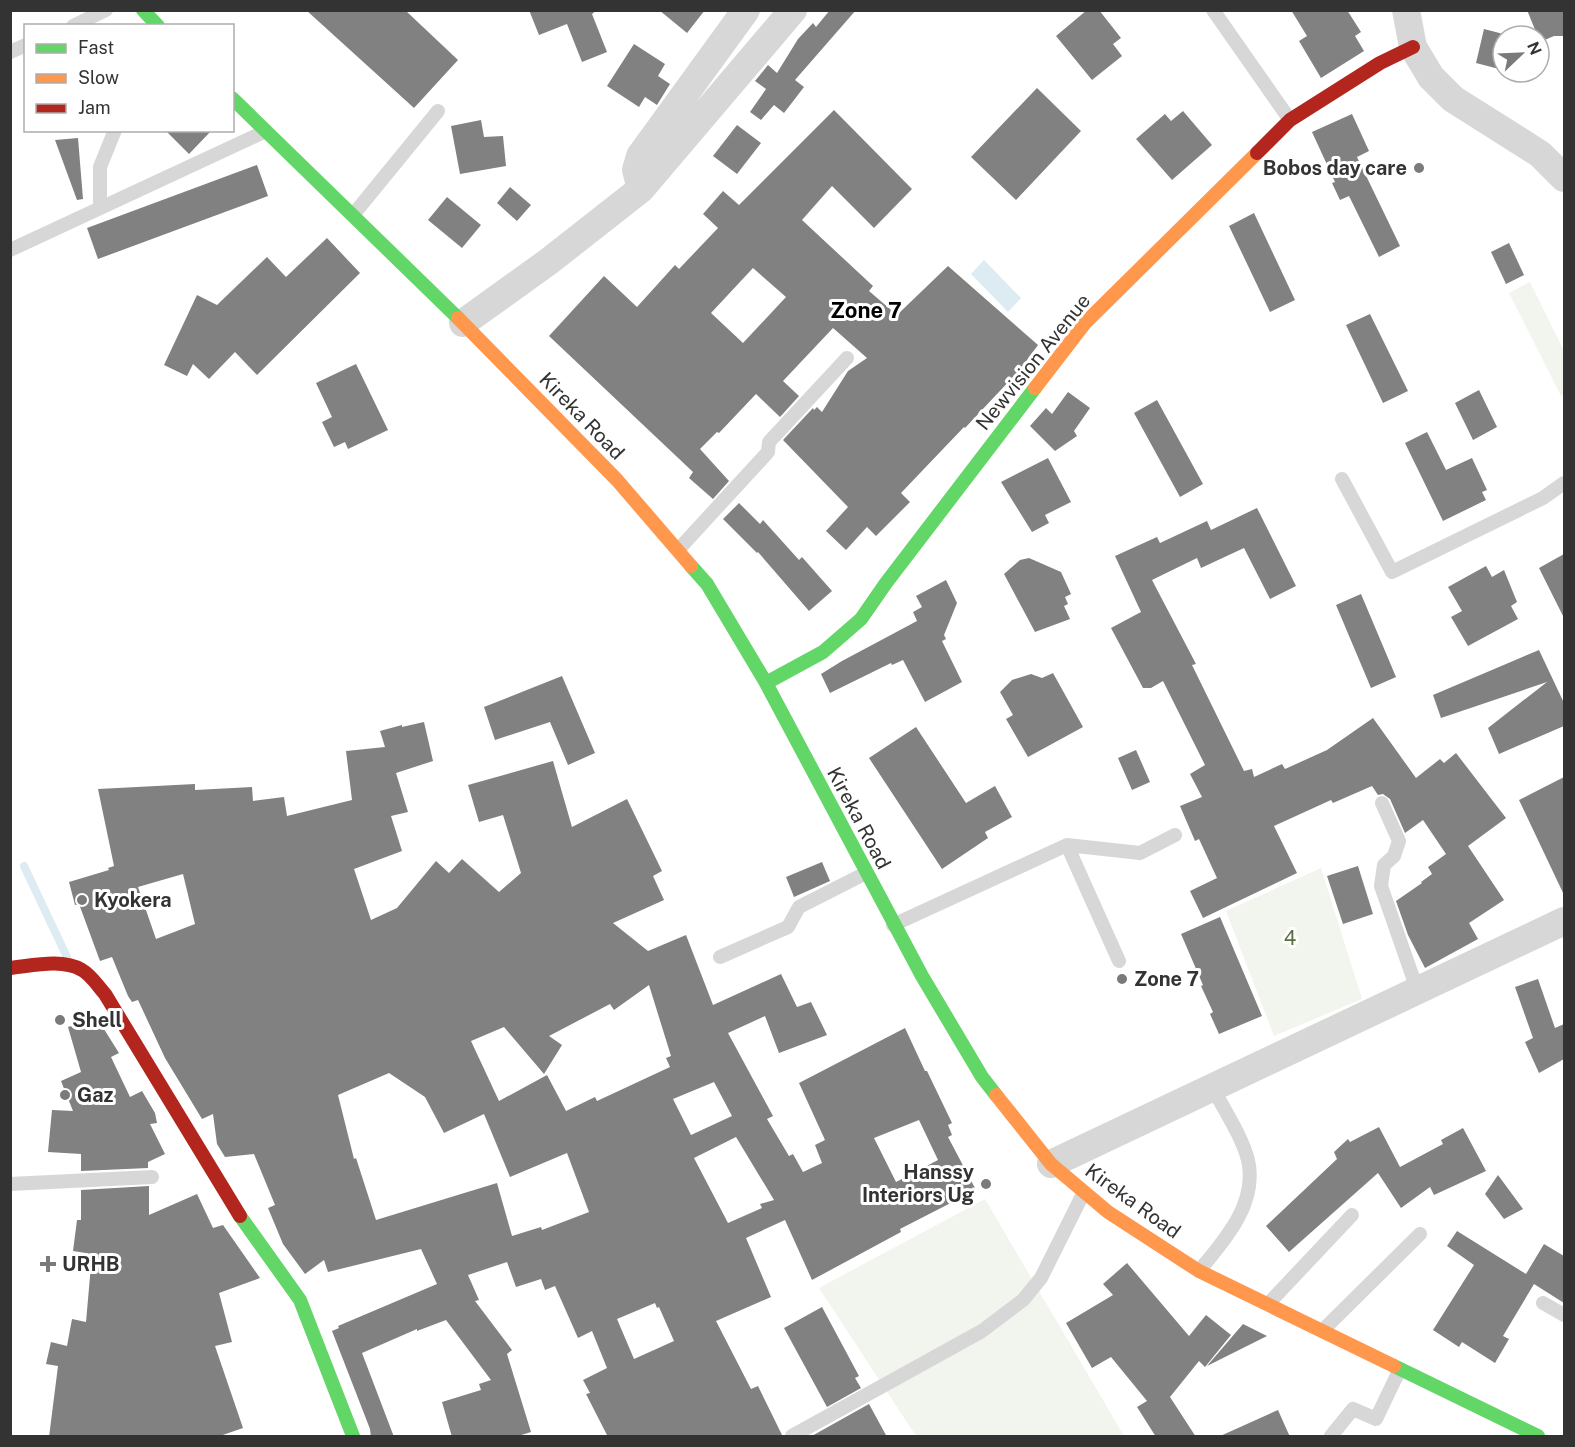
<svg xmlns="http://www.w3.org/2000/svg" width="1575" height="1447" font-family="'Public Sans',sans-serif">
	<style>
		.green { fill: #f1f5ed }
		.water { fill: #ddebf3 }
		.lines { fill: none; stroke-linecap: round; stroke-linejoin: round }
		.stream { stroke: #ddebf3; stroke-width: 8 }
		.building { fill: #818181; fill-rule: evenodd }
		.lane { stroke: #d7d7d7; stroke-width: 14 }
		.street { stroke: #d7d7d7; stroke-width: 28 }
		.fast { stroke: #63d668; stroke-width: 14 }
		.slow { stroke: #ff974d; stroke-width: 14 }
		.jam { stroke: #b3261e; stroke-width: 14 }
		.poi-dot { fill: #7a7a7a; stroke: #fff; stroke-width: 2 }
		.labels { text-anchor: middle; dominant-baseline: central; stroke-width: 6; stroke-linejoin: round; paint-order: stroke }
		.poi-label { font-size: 20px; font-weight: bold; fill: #333; stroke: #fff; text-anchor: start }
		.street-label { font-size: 20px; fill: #333; stroke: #fff }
		.park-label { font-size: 20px; fill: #56703f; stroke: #fff }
		.quarter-label { font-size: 22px; font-weight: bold; fill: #000; stroke: #fff }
	</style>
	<rect width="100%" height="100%" fill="#fff"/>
	<path class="green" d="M 1530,282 L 1564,351 L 1564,394 L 1561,396 L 1509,293 Z
		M 1321,868 L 1362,999 L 1274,1036 L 1226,911 Z
		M 985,1199 L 1124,1436 L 916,1436 L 819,1288 Z"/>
	<path class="water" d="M 984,260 L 1021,298 L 1008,312 L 971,274 Z"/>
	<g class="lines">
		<path class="stream" d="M 24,866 L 67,957"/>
	</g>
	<path class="building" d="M 306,10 L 405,10 L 458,60 L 414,108 Z
		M 529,10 L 597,10 L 592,14 L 607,52 L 582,62 L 567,24 L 539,35 Z
		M 659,10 L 705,10 L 687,33 Z
		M 830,10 L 856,10 L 795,80 L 804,87 L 784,113 L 774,105 L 761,120 L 750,112 L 766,89 L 755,81 L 768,65 L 777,73 L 798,39 L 813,23 L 816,27 Z
		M 1087,10 L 1099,10 L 1121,38 L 1113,44 L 1122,56 L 1092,80 L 1056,36 Z
		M 1291,10 L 1347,10 L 1361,32 L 1355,36 L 1364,51 L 1321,78 L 1299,41 L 1307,36 Z
		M 1527,10 L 1564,10 L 1564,36 L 1554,36 L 1540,42 Z
		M 1484,29 L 1511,36 L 1503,36 L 1503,70 L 1476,63 Z
		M 634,44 L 665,64 L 658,76 L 670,84 L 657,105 L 645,97 L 639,107 L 607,86 Z
		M 1037,88 L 1081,131 L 1016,200 L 971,157 Z
		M 834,110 L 912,189 L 874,228 L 832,186 L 802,220 L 873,286 L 869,291 L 897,315 L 948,266 L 1038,345 L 1014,378 L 1013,377 L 965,428 L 964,427 L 901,493 L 910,502 L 876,536 L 867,527 L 846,550 L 826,531 L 848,507 L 783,440 L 813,408 L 814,410 L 817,407 L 822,412 L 848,371 L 867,358 L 833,328 L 783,381 L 799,396 L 780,417 L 756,394 L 719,433 L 717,432 L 700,449 L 729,481 L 713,499 L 689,478 L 693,472 L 549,336 L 604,276 L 637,307 L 675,265 L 679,269 L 718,228 L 703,214 L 723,191 L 739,205 ZM 753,268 L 786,297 L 743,343 L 711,313 Z
		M 1183,111 L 1212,145 L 1172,180 L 1136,139 L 1165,114 L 1171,121 Z
		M 1352,114 L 1369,151 L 1357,157 L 1400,246 L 1379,257 L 1349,196 L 1340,200 L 1332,183 L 1335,182 L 1312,132 Z
		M 481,120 L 484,137 L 503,136 L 506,166 L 460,174 L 451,126 Z
		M 737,125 L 761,143 L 737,174 L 713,156 Z
		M 165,130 L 212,130 L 189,154 Z
		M 78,138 L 83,199 L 77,200 L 55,140 Z
		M 257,165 L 268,196 L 98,259 L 87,228 Z
		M 510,187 L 531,205 L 517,221 L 497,203 Z
		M 447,197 L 481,225 L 462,248 L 428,220 Z
		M 1254,213 L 1295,300 L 1270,312 L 1229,226 Z
		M 327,238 L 360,273 L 257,375 L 235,352 L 209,379 L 193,364 L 187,376 L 164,365 L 197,295 L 217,305 L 267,257 L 286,277 Z
		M 1509,243 L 1524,275 L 1506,284 L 1491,252 Z
		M 1370,314 L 1408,391 L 1383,403 L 1346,325 Z
		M 356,364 L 388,430 L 348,449 L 345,442 L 334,447 L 322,422 L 332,417 L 316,383 Z
		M 1479,390 L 1497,427 L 1473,440 L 1455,403 Z
		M 1068,392 L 1090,408 L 1074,431 L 1077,436 L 1055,451 L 1030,426 L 1046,408 L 1052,414 Z
		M 1157,400 L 1203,484 L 1180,497 L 1134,413 Z
		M 1427,432 L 1446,470 L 1472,458 L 1487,490 L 1482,492 L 1486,500 L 1443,521 L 1405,443 Z
		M 1048,458 L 1071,502 L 1045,515 L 1049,523 L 1032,532 L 1001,482 Z
		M 739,503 L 760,524 L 763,520 L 799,560 L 802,557 L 832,591 L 809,611 L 758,552 L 757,553 L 723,519 Z
		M 1257,508 L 1296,586 L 1270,599 L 1244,548 L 1201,568 L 1197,558 L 1152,580 L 1196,664 L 1192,665 L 1244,771 L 1252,769 L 1254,777 L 1282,764 L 1285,769 L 1327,750 L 1373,718 L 1416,778 L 1440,759 L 1444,763 L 1456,753 L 1506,818 L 1468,846 L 1504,900 L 1469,923 L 1478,939 L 1425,968 L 1408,935 L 1396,901 L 1422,883 L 1421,882 L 1432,874 L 1428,867 L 1446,854 L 1423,820 L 1405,833 L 1390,799 L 1383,794 L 1378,795 L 1372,786 L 1333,803 L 1331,800 L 1274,826 L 1297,873 L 1203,918 L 1190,891 L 1217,878 L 1199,839 L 1195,841 L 1180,806 L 1202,797 L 1190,774 L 1205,765 L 1163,681 L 1151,688 L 1143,688 L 1111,628 L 1141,612 L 1115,556 L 1157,537 L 1160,543 L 1207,521 L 1211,530 Z
		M 1564,554 L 1564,618 L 1539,568 Z
		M 1029,558 L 1061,572 L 1071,594 L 1065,597 L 1068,604 L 1064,606 L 1070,619 L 1035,632 L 1004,574 L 1020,560 Z
		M 1486,566 L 1492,577 L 1504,570 L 1517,602 L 1511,606 L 1518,619 L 1468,646 L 1451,617 L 1462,611 L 1448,587 Z
		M 946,580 L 957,603 L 944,635 L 946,639 L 942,641 L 962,682 L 925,702 L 903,660 L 892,665 L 891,663 L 830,693 L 821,674 L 842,661 L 917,621 L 913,612 L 922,607 L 916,596 Z
		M 1361,594 L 1396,677 L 1371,688 L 1336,605 Z
		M 1539,650 L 1564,703 L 1564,726 L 1499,754 L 1488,728 L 1547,682 L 1441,718 L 1433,695 Z
		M 1053,673 L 1083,727 L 1028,757 L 1006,719 L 1013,715 L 1000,692 L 1012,680 L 1031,674 L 1042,678 Z
		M 562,676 L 595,753 L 568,765 L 550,722 L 495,740 L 484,707 Z
		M 424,722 L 433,761 L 396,773 L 408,812 L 391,816 L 402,851 L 354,869 L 371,920 L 397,908 L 436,861 L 449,873 L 462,859 L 499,892 L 521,873 L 503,815 L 479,822 L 468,785 L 553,761 L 572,827 L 627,799 L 662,871 L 653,876 L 664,900 L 613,923 L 648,951 L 686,935 L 713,1005 L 781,974 L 797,1007 L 811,1002 L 827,1035 L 779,1053 L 765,1016 L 728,1033 L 773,1116 L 767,1119 L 789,1156 L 793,1154 L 803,1172 L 822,1163 L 815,1145 L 825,1140 L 799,1083 L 905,1028 L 925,1071 L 927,1071 L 952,1123 L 948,1125 L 952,1135 L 948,1137 L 976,1190 L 900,1229 L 901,1232 L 812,1280 L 785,1220 L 746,1238 L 771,1297 L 716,1321 L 751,1389 L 758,1386 L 783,1437 L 608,1437 L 586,1394 L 590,1393 L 583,1380 L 607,1368 L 592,1331 L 578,1338 L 555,1286 L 545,1290 L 541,1279 L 516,1287 L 507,1262 L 468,1275 L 479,1300 L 475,1301 L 512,1350 L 507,1354 L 531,1432 L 515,1437 L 452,1437 L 442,1402 L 481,1390 L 479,1384 L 491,1380 L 446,1320 L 417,1331 L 417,1329 L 362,1353 L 394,1437 L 371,1437 L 370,1429 L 332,1331 L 339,1328 L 338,1326 L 437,1284 L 421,1249 L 328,1272 L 324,1260 L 305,1274 L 283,1244 L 268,1208 L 275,1205 L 254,1154 L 225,1157 L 217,1144 L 213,1114 L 202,1119 L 165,1058 L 138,1000 L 132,1002 L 128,996 L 112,957 L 100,961 L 79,904 L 75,905 L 69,882 L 109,870 L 108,868 L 114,866 L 98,789 L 195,784 L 195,790 L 252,787 L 253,801 L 284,797 L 287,816 L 352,800 L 346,751 L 385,747 L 380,731 L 402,725 L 402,727 ZM 183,874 L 195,924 L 156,939 L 138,887 ZM 649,985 L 671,1056 L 666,1058 L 670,1067 L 597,1101 L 595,1097 L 566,1111 L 547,1075 L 499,1101 L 471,1041 L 504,1027 L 544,1074 L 562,1045 L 549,1036 L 610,1004 L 614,1010 ZM 389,1073 L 425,1097 L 444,1133 L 484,1114 L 510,1177 L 567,1153 L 589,1212 L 542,1230 L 541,1227 L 512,1236 L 497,1183 L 376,1220 L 356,1158 L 354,1159 L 338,1095 ZM 714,1082 L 732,1116 L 691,1135 L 673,1099 ZM 919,1120 L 938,1160 L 896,1182 L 874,1138 ZM 736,1137 L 774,1200 L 760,1204 L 762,1208 L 728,1223 L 694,1158 ZM 655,1303 L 657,1308 L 659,1307 L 674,1341 L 634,1359 L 617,1319 Z
		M 916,727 L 966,803 L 995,786 L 1012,817 L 985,832 L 988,838 L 942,869 L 869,758 Z
		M 1136,750 L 1150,782 L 1132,790 L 1118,758 Z
		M 1564,777 L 1564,895 L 1519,800 Z
		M 822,862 L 830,881 L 794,897 L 786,877 Z
		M 1358,866 L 1373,914 L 1343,924 L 1327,876 Z
		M 1220,917 L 1262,1016 L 1219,1034 L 1210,1014 L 1213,1012 L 1201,986 L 1203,985 L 1181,934 Z
		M 1538,979 L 1555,1028 L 1564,1024 L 1564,1059 L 1539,1073 L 1525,1042 L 1533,1038 L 1515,987 Z
		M 97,1018 L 119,1053 L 111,1057 L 130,1097 L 142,1091 L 155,1113 L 157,1123 L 150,1124 L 165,1154 L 148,1162 L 148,1168 L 81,1171 L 81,1154 L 48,1152 L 52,1110 L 73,1111 L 61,1081 L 81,1072 L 68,1027 Z
		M 1379,1127 L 1400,1167 L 1443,1144 L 1441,1140 L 1463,1128 L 1486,1171 L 1434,1195 L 1430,1187 L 1401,1208 L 1378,1173 L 1289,1252 L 1266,1226 L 1337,1159 L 1334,1152 L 1348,1139 L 1350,1142 Z
		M 1498,1175 L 1523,1209 L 1504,1219 L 1485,1194 Z
		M 149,1186 L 149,1215 L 197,1194 L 213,1228 L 223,1225 L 260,1278 L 219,1293 L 232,1342 L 215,1346 L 243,1428 L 217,1437 L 49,1437 L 58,1366 L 46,1364 L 51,1342 L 67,1346 L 72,1319 L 86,1322 L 92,1254 L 73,1251 L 77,1220 L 81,1220 L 81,1190 Z
		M 1457,1231 L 1526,1274 L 1544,1244 L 1564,1256 L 1564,1303 L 1534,1284 L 1503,1336 L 1509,1339 L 1495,1363 L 1462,1342 L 1459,1347 L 1433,1330 L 1474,1265 L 1447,1246 Z
		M 1127,1263 L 1189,1336 L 1206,1315 L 1231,1335 L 1205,1367 L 1199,1361 L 1170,1397 L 1196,1437 L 1156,1437 L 1137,1407 L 1147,1401 L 1111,1357 L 1092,1368 L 1066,1323 L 1113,1295 L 1103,1284 Z
		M 822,1307 L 859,1376 L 855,1378 L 861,1388 L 827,1407 L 784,1328 Z
		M 1243,1324 L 1267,1336 L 1207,1366 Z
		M 869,1404 L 887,1437 L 810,1437 Z
		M 1278,1410 L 1290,1437 L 1218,1437 Z"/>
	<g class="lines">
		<path class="lane" d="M 1213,10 L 1290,120
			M 73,26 L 106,10
			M 10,52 L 26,45
			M 100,208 L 100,167 L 115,130
			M 353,215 L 438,111
			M 10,250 L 266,131
			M 1342,479 L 1392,572 L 1543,498 L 1564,483
			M 678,550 L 768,452 L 769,442 L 847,358
			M 1382,803 L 1399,841 L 1394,856 L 1384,865 L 1381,886 L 1418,992
			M 1067,845 L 1140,853 L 1175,835
			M 893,925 L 1067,845 L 1119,961
			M 720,957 L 788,927 L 799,907 L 866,873
			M 10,1184 L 152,1177
			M 1199,1271 C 1225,1240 1258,1203 1248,1160 C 1242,1136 1224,1110 1213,1088
			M 1543,1303 L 1564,1315
			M 1268,1304 L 1352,1215
			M 1322,1331 L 1420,1234
			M 792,1436 L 982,1331 L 1023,1300 L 1041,1278 L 1084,1192
			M 1331,1436 L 1353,1409 L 1376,1419 L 1400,1369"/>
		<path class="street" d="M 1406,10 L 1413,47 L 1431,77 L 1453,99 L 1540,154 L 1564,178
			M 641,189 L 636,170 L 640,156 L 746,10
			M 463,323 L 548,262 L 641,189 L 793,10
			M 1051,1164 L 1564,921"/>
		<path class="fast" d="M 143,10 L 158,26
			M 232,98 L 458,318
			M 691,566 L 707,584 L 766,683 L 922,976 L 982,1077 L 996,1095
			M 766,683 L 823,652 L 861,619 L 886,583 L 1035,388
			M 240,1216 L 300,1300 L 353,1436
			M 1394,1366 L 1538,1436"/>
		<path class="slow" d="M 458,318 L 617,480 L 691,566
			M 1035,388 L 1085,323 L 1257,153
			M 996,1095 L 1051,1164 L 1108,1212 L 1199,1271 L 1394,1366"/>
		<path class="jam" d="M 1257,153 L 1290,120 L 1380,63 L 1413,47
			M 10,968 C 31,966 62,958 82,970 C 91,975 98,986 105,994 L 240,1216"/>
	</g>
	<g class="poi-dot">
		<circle cx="1419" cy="168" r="6"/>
		<circle cx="82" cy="900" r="6"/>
		<circle cx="1122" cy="979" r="6"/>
		<circle cx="60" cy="1020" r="6"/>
		<circle cx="65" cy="1095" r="6"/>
		<circle cx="986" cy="1184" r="6"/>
		<path d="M45 1255h6v6h6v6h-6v6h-6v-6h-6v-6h6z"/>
	</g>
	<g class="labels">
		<g class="poi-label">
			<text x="1407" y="168" text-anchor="end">Bobos day care</text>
			<text x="94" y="900">Kyokera</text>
			<text x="1134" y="979">Zone 7</text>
			<text x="72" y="1020">Shell</text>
			<text x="77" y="1095">Gaz</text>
			<text x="974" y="1172" text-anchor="end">Hanssy<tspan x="974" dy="23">Interiors Ug</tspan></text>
			<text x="62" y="1264">URHB</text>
		</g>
		<g class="street-label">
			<text transform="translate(1033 362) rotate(-51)">Newvision Avenue</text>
			<text transform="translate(582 416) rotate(46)">Kireka Road</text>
			<text transform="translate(859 818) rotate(62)">Kireka Road</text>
			<text transform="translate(1133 1201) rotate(36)">Kireka Road</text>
		</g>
		<g class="park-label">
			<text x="1290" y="938">4</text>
		</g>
		<g class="quarter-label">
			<text x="866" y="310">Zone 7</text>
		</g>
	</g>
	<rect width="1575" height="1447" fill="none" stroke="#333333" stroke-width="24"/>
	<rect x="24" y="24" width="210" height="108" fill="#ffffff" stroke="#adadad" stroke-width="1.5"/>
	<rect x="36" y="44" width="30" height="9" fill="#63d668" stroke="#adadad" stroke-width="1.5"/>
	<text x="78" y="54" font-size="18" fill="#333333">Fast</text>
	<rect x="36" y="74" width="30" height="9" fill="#ff974d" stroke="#adadad" stroke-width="1.5"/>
	<text x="78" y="84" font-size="18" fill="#333333">Slow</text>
	<rect x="36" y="104" width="30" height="9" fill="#b3261e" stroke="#adadad" stroke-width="1.5"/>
	<text x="78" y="114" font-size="18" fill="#333333">Jam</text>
	<g transform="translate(1521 54) rotate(67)"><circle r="28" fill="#ffffff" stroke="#adadad" stroke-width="1.5"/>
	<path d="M0-4.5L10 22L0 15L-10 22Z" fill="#7a7a7a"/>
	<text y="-9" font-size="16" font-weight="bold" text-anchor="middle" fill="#333333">N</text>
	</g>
</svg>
